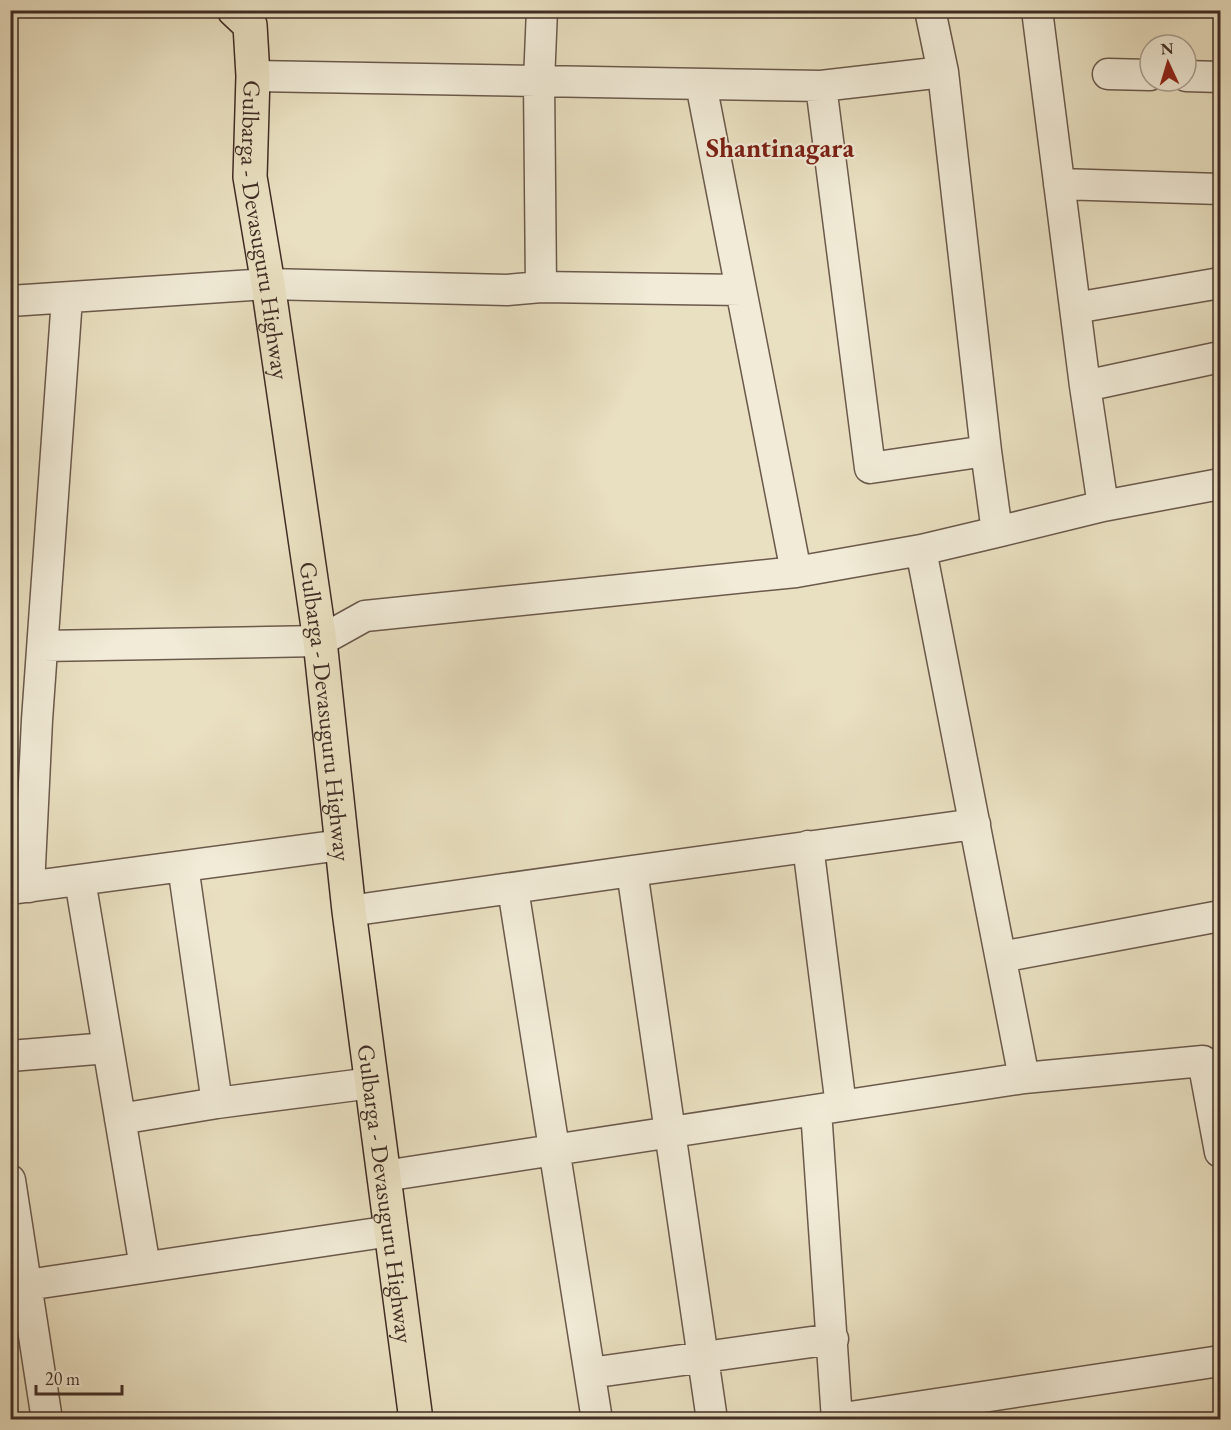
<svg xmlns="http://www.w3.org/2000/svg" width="1231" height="1430" font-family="'EB Garamond',serif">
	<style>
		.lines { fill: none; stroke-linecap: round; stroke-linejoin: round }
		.minor-casing { stroke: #6b5a4c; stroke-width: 33 }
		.trunk-casing { stroke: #412d25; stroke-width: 36 }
		.minor { stroke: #f1ebd7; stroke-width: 30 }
		.trunk { stroke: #e9e0c1; stroke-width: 33 }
		.labels { text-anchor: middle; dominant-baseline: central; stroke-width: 4.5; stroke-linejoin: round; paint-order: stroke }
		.street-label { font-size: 24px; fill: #412d25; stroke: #f1ebd7 }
		.quarter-label { font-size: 27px; font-weight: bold; fill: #7a1f14; stroke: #f1ebd7 }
	</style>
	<rect width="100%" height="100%" fill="#e9e0c1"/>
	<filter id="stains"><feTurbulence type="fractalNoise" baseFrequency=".00333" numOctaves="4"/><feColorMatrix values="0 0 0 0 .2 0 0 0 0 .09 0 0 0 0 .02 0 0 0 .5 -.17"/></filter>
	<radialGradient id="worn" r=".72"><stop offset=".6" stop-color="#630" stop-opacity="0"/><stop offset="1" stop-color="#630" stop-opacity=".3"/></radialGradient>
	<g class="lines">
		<defs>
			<path id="minor" d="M 1037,10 L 1085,386 L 1103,506 L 1220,484
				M 1108,74 L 1150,75
				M 253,76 L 821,86 L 943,72
				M 1186,76 L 1220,77
				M 701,84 L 796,572
				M 821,86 L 870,468 L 986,451
				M 1059,184 L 1220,189
				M 541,287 L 741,290
				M 10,301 L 268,284 L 507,290 L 541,287 L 539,81 L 542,10
				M 1075,308 L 1220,283
				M 1085,386 L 1220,357
				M 997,532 L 1103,506
				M 43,646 L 320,641 L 365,616 L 796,572 L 921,550 L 997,532 L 986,451 L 943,72 L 930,10
				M 808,846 L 841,1106
				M 183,866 L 217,1103
				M 632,871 L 975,824
				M 80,880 L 145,1267
				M 29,887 L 37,720 L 67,298
				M 11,889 L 341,845
				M 513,889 L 597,1420
				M 349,911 L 632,871 L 712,1420
				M 1001,957 L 1220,916
				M 10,1056 L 108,1048
				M 1024,1078 L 1203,1061 L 1220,1152
				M 816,1110 L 837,1420
				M 120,1119 L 217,1103 L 372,1083
				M 384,1176 L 1024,1078 L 921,550
				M 10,1180 L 47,1420
				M 27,1285 L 391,1231
				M 590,1373 L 833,1339
				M 837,1419 L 1220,1361"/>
			<g id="trunk">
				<path id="s1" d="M 234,10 L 250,25 L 253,76 L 250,177 L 268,284 L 320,641 L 349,911 L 416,1420"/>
			</g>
		</defs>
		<use href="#minor" class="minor-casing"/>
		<use href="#trunk" class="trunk-casing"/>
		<use href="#minor" class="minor"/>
		<use href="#trunk" class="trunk"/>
	</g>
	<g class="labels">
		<g class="street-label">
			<text stroke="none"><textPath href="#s1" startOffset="228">Gulbarga - Devasuguru Highway</textPath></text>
			<text stroke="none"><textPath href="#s1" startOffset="714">Gulbarga - Devasuguru Highway</textPath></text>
			<text stroke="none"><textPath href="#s1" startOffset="1200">Gulbarga - Devasuguru Highway</textPath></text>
		</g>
		<g class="quarter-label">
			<text x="780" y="147">Shantinagara</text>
		</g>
	</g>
	<rect width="1231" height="1430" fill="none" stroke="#e9e0c1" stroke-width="36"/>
	<rect x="12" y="12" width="1207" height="1406" fill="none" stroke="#412d25" stroke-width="3"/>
	<rect x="18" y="18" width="1195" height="1394" fill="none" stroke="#412d25" stroke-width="1.5"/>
	<g transform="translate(1168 63) rotate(356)"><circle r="28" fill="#f1ebd7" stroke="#ab9f90" stroke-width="1.5"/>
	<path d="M0-4.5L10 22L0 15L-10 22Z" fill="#8f2418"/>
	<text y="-9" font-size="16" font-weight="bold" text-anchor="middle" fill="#412d25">N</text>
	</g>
	<path d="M36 1385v9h86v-9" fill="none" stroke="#412d25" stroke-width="3"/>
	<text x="45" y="1385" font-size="18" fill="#412d25" stroke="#f1ebd7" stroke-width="4.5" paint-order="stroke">20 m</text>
	<rect width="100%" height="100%" filter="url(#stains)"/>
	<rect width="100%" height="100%" fill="url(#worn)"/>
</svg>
